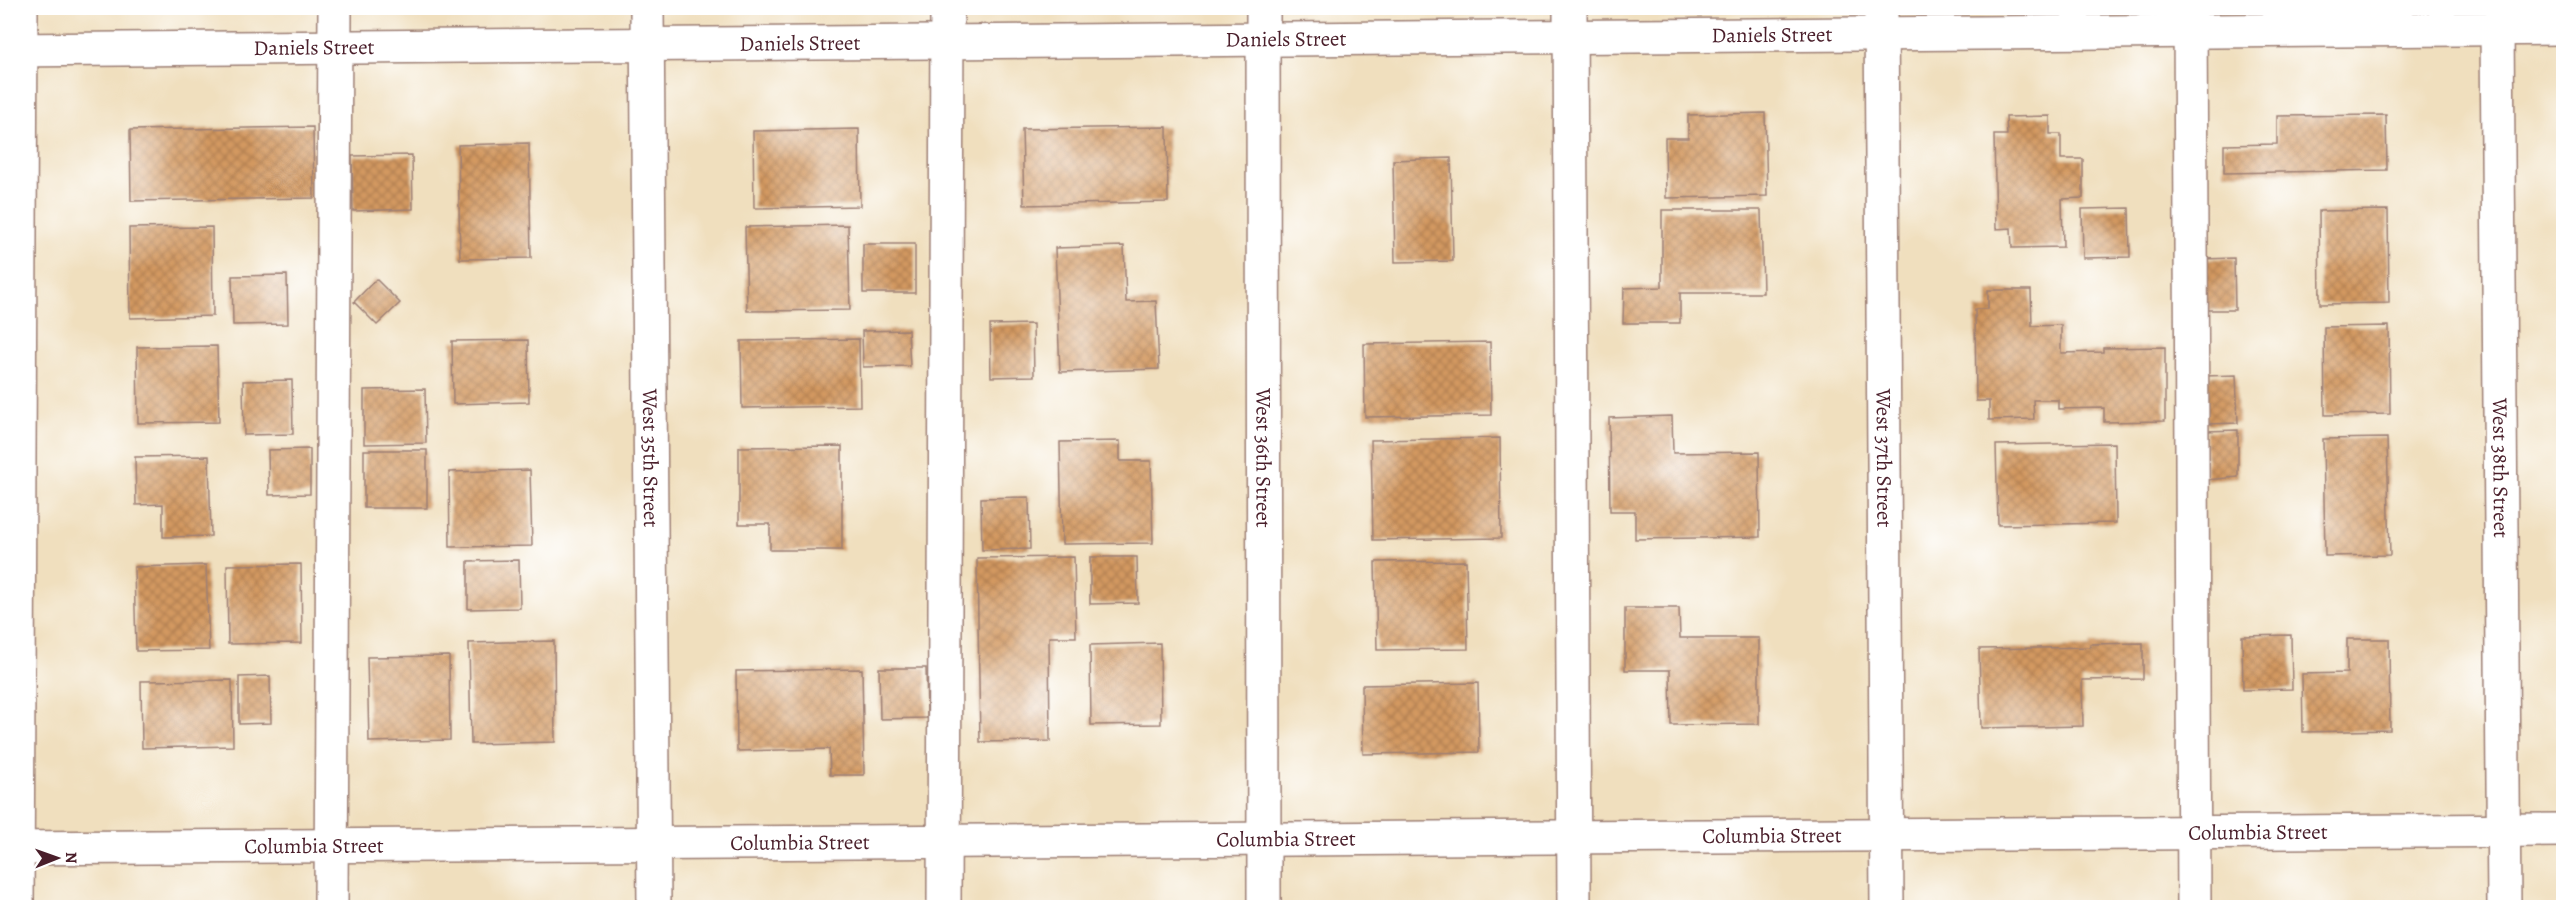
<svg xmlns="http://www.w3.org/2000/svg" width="2571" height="915" font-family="Alegreya,serif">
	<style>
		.building { fill: url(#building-cross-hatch) }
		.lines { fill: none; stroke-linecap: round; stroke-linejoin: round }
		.minor-casing { stroke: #9d7f74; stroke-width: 36 }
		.minor { stroke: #fff; stroke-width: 33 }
		.labels { text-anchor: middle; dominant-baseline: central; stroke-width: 5; stroke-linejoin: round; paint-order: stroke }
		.street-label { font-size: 21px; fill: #4a1f2b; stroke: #fff }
	</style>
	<defs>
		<pattern id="building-cross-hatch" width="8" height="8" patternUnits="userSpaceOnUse" patternTransform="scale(1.5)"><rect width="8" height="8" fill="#d39961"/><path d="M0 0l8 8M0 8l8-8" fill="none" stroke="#ad7c50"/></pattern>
	</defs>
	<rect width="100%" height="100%" fill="#fff"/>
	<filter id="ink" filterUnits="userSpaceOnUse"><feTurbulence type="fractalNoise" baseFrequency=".0167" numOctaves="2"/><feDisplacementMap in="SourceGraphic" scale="12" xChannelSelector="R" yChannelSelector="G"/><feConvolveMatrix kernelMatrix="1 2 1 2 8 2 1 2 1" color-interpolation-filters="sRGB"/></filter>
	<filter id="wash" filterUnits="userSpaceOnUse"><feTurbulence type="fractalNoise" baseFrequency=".008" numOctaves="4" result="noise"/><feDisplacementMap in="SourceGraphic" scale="24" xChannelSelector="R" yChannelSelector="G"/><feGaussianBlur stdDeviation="1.35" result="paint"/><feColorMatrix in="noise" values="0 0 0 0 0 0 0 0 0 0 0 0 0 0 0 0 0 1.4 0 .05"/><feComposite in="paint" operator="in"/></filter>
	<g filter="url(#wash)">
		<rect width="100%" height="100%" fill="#f0dfbe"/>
		<g id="blocks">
			<path class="building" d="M 1765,113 L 1767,196 L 1666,198 L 1665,138 L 1688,138 L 1688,115 Z
				M 2386,115 L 2387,170 L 2224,173 L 2224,145 L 2277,144 L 2277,116 Z
				M 2050,116 L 2050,134 L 2061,134 L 2061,159 L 2083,159 L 2083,198 L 2062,199 L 2063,247 L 2012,248 L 2011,228 L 1996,229 L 1994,135 L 2007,135 L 2006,117 Z
				M 313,127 L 314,198 L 131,201 L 130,130 Z
				M 1167,127 L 1168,202 L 1024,205 L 1022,129 Z
				M 859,129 L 860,206 L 754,208 L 753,131 Z
				M 529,143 L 531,258 L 460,259 L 458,145 Z
				M 412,155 L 413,209 L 353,211 L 352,156 Z
				M 1451,158 L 1453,261 L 1395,262 L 1393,160 Z
				M 2129,208 L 2130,257 L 2083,258 L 2082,209 Z
				M 1662,210 L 1761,210 L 1763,293 L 1680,293 L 1680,323 L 1623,323 L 1624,288 L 1662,287 Z
				M 2388,210 L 2389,303 L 2320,304 L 2319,211 Z
				M 848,225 L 850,310 L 747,311 L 745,227 Z
				M 212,227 L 213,316 L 130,318 L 129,228 Z
				M 863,244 L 915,244 L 915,293 L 863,293 Z
				M 1124,246 L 1126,302 L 1156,301 L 1159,369 L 1060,372 L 1055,248 Z
				M 2234,258 L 2235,310 L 2204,310 L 2204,259 Z
				M 287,275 L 288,324 L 233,325 L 232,276 Z
				M 376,279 L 400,303 L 377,325 L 354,302 Z
				M 1988,290 L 2031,290 L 2032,326 L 2061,325 L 2061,353 L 2103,352 L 2103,348 L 2165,347 L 2165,421 L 2104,422 L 2104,408 L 2058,409 L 2058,400 L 2033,400 L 2034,419 L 1989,420 L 1989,401 L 1976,401 L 1975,309 L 1988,309 Z
				M 1033,324 L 1034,376 L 991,377 L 990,325 Z
				M 2389,326 L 2390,414 L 2325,415 L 2324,327 Z
				M 908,330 L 910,366 L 863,367 L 862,331 Z
				M 859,339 L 860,406 L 742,408 L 741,341 Z
				M 528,340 L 529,402 L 453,404 L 452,341 Z
				M 1490,342 L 1491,415 L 1365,417 L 1364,344 Z
				M 217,346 L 219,422 L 138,423 L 137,347 Z
				M 2236,375 L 2238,423 L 2207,424 L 2205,376 Z
				M 292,380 L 293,434 L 244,435 L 243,381 Z
				M 425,389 L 426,443 L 364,444 L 364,390 Z
				M 1672,416 L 1673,453 L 1759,452 L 1760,537 L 1635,539 L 1635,511 L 1610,511 L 1609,418 Z
				M 2238,430 L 2238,477 L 2206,480 L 2206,431 Z
				M 1500,438 L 1501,538 L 1373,540 L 1371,440 Z
				M 2387,438 L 2390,555 L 2325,556 L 2323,439 Z
				M 1120,441 L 1120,461 L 1151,461 L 1153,543 L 1062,544 L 1060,442 Z
				M 2115,443 L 2116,523 L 1998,525 L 1996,445 Z
				M 842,446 L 842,550 L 770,550 L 770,524 L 739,524 L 739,447 Z
				M 310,449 L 310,494 L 269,495 L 268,450 Z
				M 364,450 L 427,450 L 427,508 L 364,508 Z
				M 209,456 L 211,536 L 163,537 L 163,504 L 136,505 L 135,457 Z
				M 530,470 L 532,546 L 450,547 L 449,472 Z
				M 1029,497 L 1030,549 L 982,550 L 981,498 Z
				M 1074,557 L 1076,637 L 1049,637 L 1050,741 L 980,742 L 977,558 Z
				M 1090,557 L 1137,557 L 1138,603 L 1090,604 Z
				M 519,560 L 520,608 L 468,609 L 468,561 Z
				M 1466,561 L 1468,649 L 1377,650 L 1375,562 Z
				M 301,564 L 302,643 L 228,644 L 227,565 Z
				M 206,565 L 209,650 L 136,651 L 134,567 Z
				M 1625,608 L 1679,608 L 1680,638 L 1759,638 L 1759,724 L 1671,725 L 1670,670 L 1625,670 Z
				M 2291,635 L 2292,689 L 2243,690 L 2242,636 Z
				M 2347,639 L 2389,639 L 2390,730 L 2303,732 L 2302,674 L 2347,673 Z
				M 554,641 L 555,742 L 471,744 L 469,643 Z
				M 1160,643 L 1161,724 L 1091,725 L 1090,645 Z
				M 2143,643 L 2143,679 L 2082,680 L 2083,726 L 1981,728 L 1979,649 L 2090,647 L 2090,644 Z
				M 449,656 L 450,740 L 369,742 L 367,657 Z
				M 879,668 L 926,668 L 927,718 L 880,719 Z
				M 862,669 L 864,775 L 830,775 L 829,749 L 737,751 L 736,671 Z
				M 270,676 L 271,723 L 239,724 L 239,677 Z
				M 232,680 L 233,746 L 142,748 L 141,681 Z
				M 1478,683 L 1479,752 L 1363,754 L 1362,685 Z"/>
		</g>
	</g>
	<g filter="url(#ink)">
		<use href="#blocks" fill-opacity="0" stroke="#9d7f74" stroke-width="1.5"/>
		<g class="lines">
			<defs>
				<g id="minor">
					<path id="s1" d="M 647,8 L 654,908"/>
					<path id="s2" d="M 1263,8 L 1264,908"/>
					<path d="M 1570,8 L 1574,908"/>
					<path id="s3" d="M 1881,8 L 1887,908"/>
					<path d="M 2190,8 L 2194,908"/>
					<path id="s4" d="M 2497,28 L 2504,908"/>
					<path id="s5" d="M 8,50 L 2564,28"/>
					<path id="s6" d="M 8,848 L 2564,830"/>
					<path d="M 17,908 L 21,8"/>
					<path d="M 331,908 L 335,8"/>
					<path d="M 944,908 L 947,8"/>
				</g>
			</defs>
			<use href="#minor" class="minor-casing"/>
			<use href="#minor" class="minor"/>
		</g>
	</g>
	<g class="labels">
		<g class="street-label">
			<text stroke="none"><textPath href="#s5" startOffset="1764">Daniels Street</textPath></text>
			<text stroke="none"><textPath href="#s5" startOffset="1278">Daniels Street</textPath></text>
			<text stroke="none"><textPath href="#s5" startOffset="792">Daniels Street</textPath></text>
			<text stroke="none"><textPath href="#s5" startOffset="306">Daniels Street</textPath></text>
			<text stroke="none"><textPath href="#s1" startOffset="450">West 35th Street</textPath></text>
			<text stroke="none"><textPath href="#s2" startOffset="450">West 36th Street</textPath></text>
			<text stroke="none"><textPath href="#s3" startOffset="450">West 37th Street</textPath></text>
			<text stroke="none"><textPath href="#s4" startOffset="440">West 38th Street</textPath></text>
			<text stroke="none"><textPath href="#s6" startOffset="2250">Columbia Street</textPath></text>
			<text stroke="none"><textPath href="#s6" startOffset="1764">Columbia Street</textPath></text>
			<text stroke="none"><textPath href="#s6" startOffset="1278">Columbia Street</textPath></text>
			<text stroke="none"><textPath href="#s6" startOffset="792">Columbia Street</textPath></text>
			<text stroke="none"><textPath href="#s6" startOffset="306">Columbia Street</textPath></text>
		</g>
	</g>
	<rect width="2571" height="915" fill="none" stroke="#fff" stroke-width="30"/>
	<g transform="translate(57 858) rotate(89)" stroke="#ffffff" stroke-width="4.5" paint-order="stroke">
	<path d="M0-4.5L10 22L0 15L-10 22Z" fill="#4a1f2b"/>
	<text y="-9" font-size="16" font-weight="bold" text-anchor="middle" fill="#4a1f2b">N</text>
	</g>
</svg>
